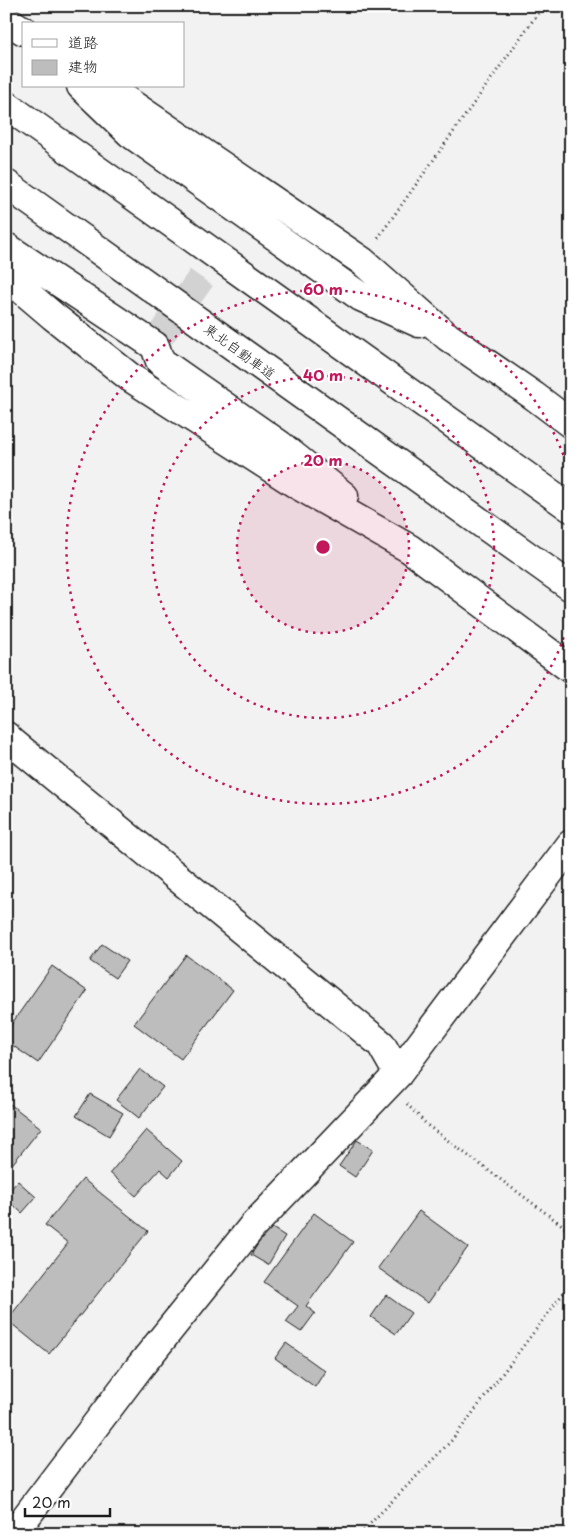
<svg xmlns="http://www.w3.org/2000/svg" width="577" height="1540" font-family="'Playpen Sans','Klee One',sans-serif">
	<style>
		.building { fill: #bdbdbd; stroke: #1c1c1c }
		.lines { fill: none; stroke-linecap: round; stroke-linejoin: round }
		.minor-tunnel { stroke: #d2d2d2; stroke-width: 28; stroke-dasharray: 28 14; stroke-linecap: butt }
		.minor-casing { stroke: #1c1c1c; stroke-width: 31 }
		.motorway-casing { stroke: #1c1c1c; stroke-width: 31 }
		.path { stroke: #1c1c1c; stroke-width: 3; stroke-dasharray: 1 4; stroke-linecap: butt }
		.minor { stroke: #fff; stroke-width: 28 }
		.motorway { stroke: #fff; stroke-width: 28 }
		.ring { fill: none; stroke: #c2185b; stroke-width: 2.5; stroke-dasharray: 2.5 5 }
		.labels { text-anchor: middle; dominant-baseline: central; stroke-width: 4; stroke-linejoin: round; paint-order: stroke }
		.street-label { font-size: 14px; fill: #1c1c1c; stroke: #fff }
		.centre { fill: #c2185b; stroke: #fff; stroke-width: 2.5 }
		.ring-label { font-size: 15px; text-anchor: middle; font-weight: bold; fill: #c2185b; stroke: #fff; stroke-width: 4; stroke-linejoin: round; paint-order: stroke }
	</style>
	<rect width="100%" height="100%" fill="#f2f2f2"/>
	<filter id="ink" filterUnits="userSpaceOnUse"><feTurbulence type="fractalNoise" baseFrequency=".02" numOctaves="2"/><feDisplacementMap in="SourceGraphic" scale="10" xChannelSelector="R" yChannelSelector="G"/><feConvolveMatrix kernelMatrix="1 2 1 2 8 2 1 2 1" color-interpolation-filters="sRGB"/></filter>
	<g filter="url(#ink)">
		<path class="building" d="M 102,944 L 127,961 L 115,978 L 90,961 Z
			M 186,955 L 233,990 L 181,1059 L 134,1024 Z
			M 52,966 L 87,991 L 38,1063 L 6,1041 L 6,1032 Z
			M 140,1069 L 163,1087 L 139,1118 L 116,1100 Z
			M 90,1094 L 123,1113 L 109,1136 L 76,1116 Z
			M 10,1104 L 41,1128 L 6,1172 L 6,1110 Z
			M 146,1130 L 182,1161 L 169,1177 L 160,1169 L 136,1196 L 110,1173 Z
			M 357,1140 L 373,1150 L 355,1177 L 339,1166 Z
			M 83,1179 L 148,1231 L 49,1354 L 7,1320 L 68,1243 L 45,1225 Z
			M 18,1181 L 36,1197 L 22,1213 L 6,1198 L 6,1194 Z
			M 419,1211 L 468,1247 L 428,1303 L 378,1268 Z
			M 314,1213 L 353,1242 L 306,1306 L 315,1313 L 301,1332 L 286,1322 L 298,1306 L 264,1282 Z
			M 269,1226 L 285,1236 L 268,1265 L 251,1255 Z
			M 386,1295 L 411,1313 L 396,1334 L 371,1317 Z
			M 286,1343 L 325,1371 L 315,1387 L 275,1358 Z"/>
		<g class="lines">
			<path class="minor-tunnel" d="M 161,335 L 233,233"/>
			<defs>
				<path id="minor" d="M 6,20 L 24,31
					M 81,86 L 130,133 L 361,297 L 419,323
					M 105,86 L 362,261 L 448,337 L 534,396 L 571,424
					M 6,247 L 155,346 L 160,361 L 280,445 L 344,496
					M 6,276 L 53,316 L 131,378 L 296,484 L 410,549 L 571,669
					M 6,736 L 12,742 L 381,1044 L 398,1074
					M 13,1534 L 138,1369 L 252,1227 L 398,1074 L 571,844"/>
				<path id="motorway" d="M 6,105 L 571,508
					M 6,184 L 571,587"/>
			</defs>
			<use href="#minor" class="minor-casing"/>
			<use href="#motorway" class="motorway-casing"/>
			<path class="path" d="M 378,238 L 543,6
				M 407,1104 L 427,1125 L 562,1225 L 571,1234
				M 360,1534 L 453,1439 L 571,1283"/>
			<use href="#minor" class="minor"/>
			<use href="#motorway" class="motorway"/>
		</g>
	</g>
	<circle cx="323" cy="547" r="86" fill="#c2185b" fill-opacity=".12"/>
	<g class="ring">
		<circle cx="323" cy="547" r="86"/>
		<circle cx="323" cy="547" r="171"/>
		<path d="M571 616A257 257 0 1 1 571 478"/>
	</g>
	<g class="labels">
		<g class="street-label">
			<text transform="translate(240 351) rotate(36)">東北自動車道</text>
		</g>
	</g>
	<circle cx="323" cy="547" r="8" class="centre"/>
	<g class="ring-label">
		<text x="323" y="295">60 m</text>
		<text x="323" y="381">40 m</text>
		<text x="323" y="466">20 m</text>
	</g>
	<rect width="577" height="1540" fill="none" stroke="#fff" stroke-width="25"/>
	<rect x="12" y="12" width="552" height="1515" fill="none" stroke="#1c1c1c" stroke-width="2" filter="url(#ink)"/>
	<rect x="22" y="22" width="162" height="65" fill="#ffffff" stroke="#a4a4a4"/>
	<rect x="32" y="39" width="25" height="8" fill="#ffffff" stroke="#a4a4a4"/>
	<text x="68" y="48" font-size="15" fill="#1c1c1c">道路</text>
	<rect x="32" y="60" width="25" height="15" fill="#bdbdbd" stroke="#a4a4a4"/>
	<text x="68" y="72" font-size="15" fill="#1c1c1c">建物</text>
	<path d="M25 1508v8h85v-8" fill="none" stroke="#1c1c1c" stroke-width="2.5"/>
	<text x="32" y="1508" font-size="15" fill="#1c1c1c" stroke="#ffffff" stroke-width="4" paint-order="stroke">20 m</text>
</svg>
